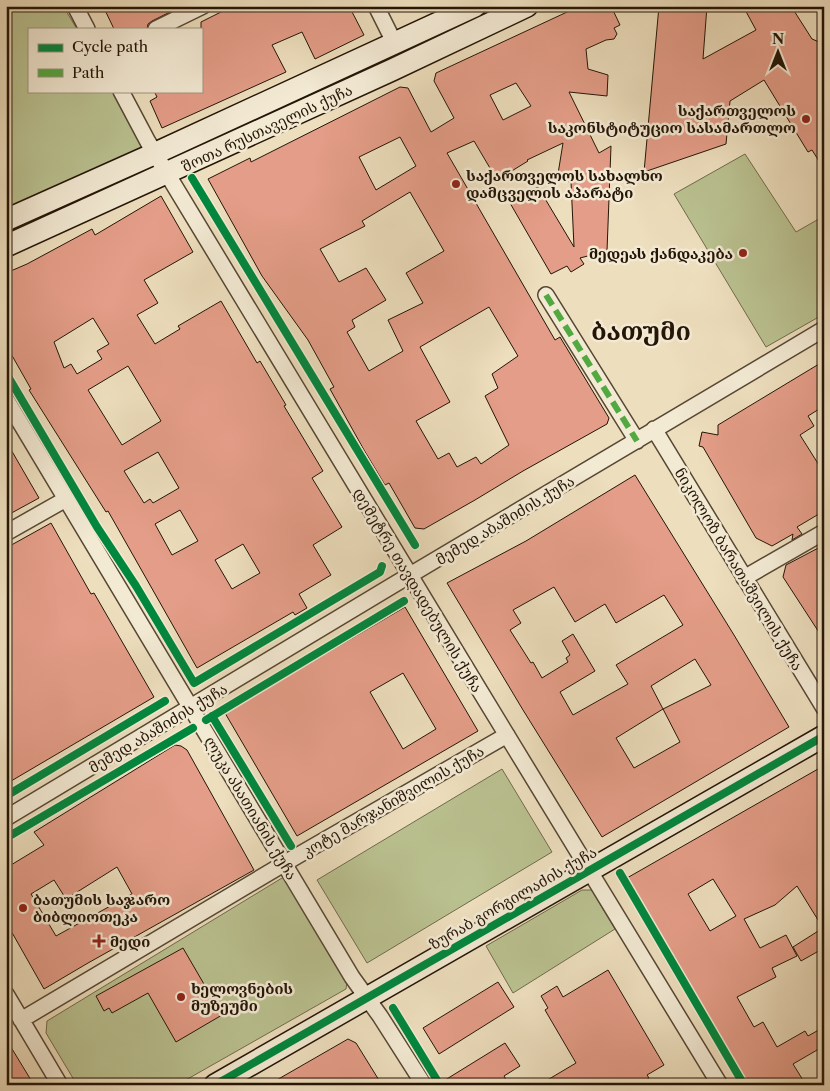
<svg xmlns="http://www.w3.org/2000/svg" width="830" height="1091" font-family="'Libre Caslon Text','Noto Serif Georgian',serif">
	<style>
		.green { fill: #bac190; stroke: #6f6b4c }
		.building { fill: #e49d88; stroke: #241507; fill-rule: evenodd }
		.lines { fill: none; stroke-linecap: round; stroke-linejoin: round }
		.street-casing { stroke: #564734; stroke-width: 18 }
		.secondary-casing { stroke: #241507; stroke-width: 24 }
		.street { stroke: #f3ead4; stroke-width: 15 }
		.secondary { stroke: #f3ead4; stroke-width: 21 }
		.quiet { stroke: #53a941; stroke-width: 6; stroke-dasharray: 12 6; stroke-linecap: butt }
		.cycleway-casing { stroke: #f3ead4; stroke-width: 11 }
		.cycleway { stroke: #00873e; stroke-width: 8 }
		.poi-dot { fill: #8f2418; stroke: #f3ead4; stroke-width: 2 }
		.labels { text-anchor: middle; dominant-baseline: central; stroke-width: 5; stroke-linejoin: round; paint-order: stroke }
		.poi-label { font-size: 15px; font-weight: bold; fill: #241507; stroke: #f3ead4; text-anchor: start }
		.street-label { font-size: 15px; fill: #241507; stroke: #f3ead4 }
		.town-label { font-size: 25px; font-weight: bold; fill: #241507; stroke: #f3ead4 }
	</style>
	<rect width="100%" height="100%" fill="#eddebd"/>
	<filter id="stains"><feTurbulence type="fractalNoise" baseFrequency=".004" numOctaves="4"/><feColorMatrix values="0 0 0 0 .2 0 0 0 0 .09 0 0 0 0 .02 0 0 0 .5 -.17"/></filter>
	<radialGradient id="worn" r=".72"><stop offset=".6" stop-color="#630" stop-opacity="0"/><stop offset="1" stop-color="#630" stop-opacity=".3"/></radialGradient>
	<path class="green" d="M 6,6 L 63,6 L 77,29 L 29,29 L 29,91 L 116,91 L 143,145 L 142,151 L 6,214 Z
		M 745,154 L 796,232 L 824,216 L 824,314 L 766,347 L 674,194 Z
		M 502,769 L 552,852 L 367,963 L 317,880 Z
		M 282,878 L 287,879 L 347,981 L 346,989 L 177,1085 L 77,1085 L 46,1033 L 47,1021 Z
		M 582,890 L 592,890 L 615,929 L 513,993 L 486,946 Z"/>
	<path class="building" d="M 103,6 L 175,6 L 176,9 L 152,21 L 148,24 L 147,29 L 114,29 Z
		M 233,6 L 349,6 L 364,35 L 315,59 L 302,32 L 272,45 L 286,72 L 162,128 L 150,101 L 157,97 L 154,91 L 201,91 L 201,22 Z
		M 580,6 L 611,6 L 620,25 L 614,28 L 617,34 L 614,39 L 606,40 L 586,49 L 588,69 L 608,75 L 607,96 L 569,92 L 599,153 L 611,146 L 607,251 L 580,258 L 584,264 L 571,272 L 567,266 L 551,274 L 510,203 L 538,187 L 574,247 L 571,182 L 557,180 L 563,143 L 527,160 L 528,161 L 497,180 L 474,141 L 447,153 L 555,340 L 560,337 L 609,418 L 607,424 L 523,471 L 475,500 L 424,529 L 415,528 L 389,483 L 385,485 L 364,450 L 330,389 L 334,387 L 308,340 L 262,276 L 208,179 L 250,158 L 251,162 L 400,87 L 408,88 L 431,132 L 454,118 L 434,81 L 436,73 ZM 516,83 L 531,106 L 503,120 L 490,95 ZM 400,137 L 416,166 L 376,190 L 359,157 ZM 410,192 L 444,251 L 406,273 L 423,303 L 388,320 L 403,351 L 369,371 L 347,332 L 355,327 L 352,320 L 386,300 L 366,268 L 339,282 L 320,249 L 365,226 L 362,221 ZM 489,307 L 518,356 L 492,374 L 498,388 L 485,396 L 509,445 L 481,464 L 476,457 L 457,467 L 449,453 L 438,459 L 416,421 L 450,402 L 420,347 Z
		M 659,6 L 707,6 L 703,59 L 756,30 L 743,6 L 791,6 L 812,39 L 824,44 L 824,169 L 812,150 L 808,152 L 764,80 L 730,101 L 726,144 L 644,172 Z
		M 161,196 L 193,252 L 144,280 L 158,303 L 137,315 L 155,344 L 180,329 L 178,326 L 221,301 L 257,363 L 260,361 L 286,405 L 284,406 L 323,471 L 312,478 L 342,527 L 313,545 L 331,575 L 299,594 L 307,608 L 295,615 L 293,612 L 197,668 L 108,511 L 106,512 L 29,390 L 31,389 L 6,345 L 6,273 L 27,264 L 92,229 L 95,235 ZM 93,318 L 109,344 L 97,351 L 102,359 L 77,374 L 71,364 L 64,368 L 54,342 ZM 128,366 L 161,421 L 122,445 L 88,390 ZM 158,452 L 179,488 L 153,503 L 150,499 L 144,503 L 124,471 ZM 180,510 L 198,541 L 172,555 L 155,524 ZM 243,544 L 260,573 L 232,589 L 215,560 Z
		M 824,361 L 824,406 L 808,416 L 814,426 L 800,435 L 824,473 L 824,511 L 797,527 L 802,534 L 792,540 L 793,534 L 772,546 L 756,538 L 703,447 L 699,446 L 702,432 L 718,435 L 718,425 Z
		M 6,441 L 39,498 L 6,516 Z
		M 635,475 L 734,635 L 789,727 L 602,837 L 523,710 L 447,583 L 526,541 ZM 554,587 L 575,622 L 605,604 L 616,623 L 664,595 L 683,625 L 616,665 L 628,684 L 573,715 L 560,692 L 595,671 L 573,634 L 562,641 L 570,655 L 566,658 L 568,662 L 542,678 L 533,662 L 531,663 L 510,630 L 521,623 L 513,610 ZM 695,659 L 711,685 L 663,709 L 651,686 ZM 663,709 L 680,742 L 634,768 L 616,738 Z
		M 51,523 L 91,594 L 94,593 L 154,697 L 6,784 L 6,548 Z
		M 824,545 L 824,640 L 783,577 L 786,565 Z
		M 405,607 L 478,731 L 297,836 L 225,713 ZM 403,673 L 436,729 L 403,749 L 370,692 Z
		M 175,745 L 181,746 L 187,750 L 254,870 L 88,963 L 44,989 L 6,922 L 6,868 L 44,845 L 34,832 ZM 117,867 L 132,894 L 56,936 L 31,894 L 54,880 L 66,899 Z
		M 818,769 L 824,779 L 824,948 L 801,961 L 793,947 L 823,928 L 797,886 L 775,905 L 744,919 L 760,948 L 786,935 L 797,956 L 772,968 L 776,977 L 737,997 L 754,1027 L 763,1022 L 777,1047 L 805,1031 L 808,1036 L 824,1027 L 824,1046 L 793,1064 L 806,1085 L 749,1085 L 627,878 ZM 713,879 L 736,916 L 710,931 L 688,894 Z
		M 183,948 L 222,1015 L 176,1042 L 148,993 L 112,1013 L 109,1008 L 104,1011 L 96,996 Z
		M 608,970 L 664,1065 L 647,1075 L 649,1078 L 638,1085 L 539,1085 L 576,1063 L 545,1010 L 548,1008 L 541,996 L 557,986 L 563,997 Z
		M 498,982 L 514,1007 L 439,1054 L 423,1028 Z
		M 6,1039 L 34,1085 L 6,1085 Z
		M 348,1039 L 356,1043 L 382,1085 L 268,1085 Z
		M 505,1043 L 520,1066 L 504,1076 L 509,1085 L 437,1085 Z"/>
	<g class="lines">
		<defs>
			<path id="street" d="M 75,6 L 87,29
				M 376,6 L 395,44
				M 156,29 L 203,6
				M 121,91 L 148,142 L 180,195 L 480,691 L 720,1085
				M 546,295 L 637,441
				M 6,399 L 352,977 L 380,1016 L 424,1085
				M 654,429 L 824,708
				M 6,533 L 66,499
				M 744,578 L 824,532
				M 6,818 L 395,584 L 824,329
				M 6,994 L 60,1085
				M 21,1020 L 297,856 L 507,735"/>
			<path id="secondary" d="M 6,220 L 156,153 L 475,6
				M 6,246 L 392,70 L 527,6
				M 215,1085 L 824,736"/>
		</defs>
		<use href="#street" class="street-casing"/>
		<use href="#secondary" class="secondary-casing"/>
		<use href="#street" class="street"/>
		<use href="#secondary" class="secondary"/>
		<path class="quiet" d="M 546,295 L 637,441"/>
		<defs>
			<path id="cycleway" d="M 192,178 L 415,545
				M 6,373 L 97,527 L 136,586 L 194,683 L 380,572 L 382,566
				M 212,716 L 291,846
				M 206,720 L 404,601
				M 6,796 L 165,701
				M 6,838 L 193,728
				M 620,873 L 744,1085
				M 393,1008 L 440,1085
				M 215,1085 L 824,736"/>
		</defs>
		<use href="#cycleway" class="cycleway-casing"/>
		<use href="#cycleway" class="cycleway"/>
	</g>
	<g class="poi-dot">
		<circle cx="806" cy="119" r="5"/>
		<circle cx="456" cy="184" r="5"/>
		<circle cx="743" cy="253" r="5"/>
		<circle cx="23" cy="908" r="5"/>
		<path d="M96.5 933.5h5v5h5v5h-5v5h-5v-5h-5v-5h5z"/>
		<circle cx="181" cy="997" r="5"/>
	</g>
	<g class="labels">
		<g class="poi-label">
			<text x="796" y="110" text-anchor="end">საქართველოს<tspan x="796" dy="17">საკონსტიტუციო სასამართლო</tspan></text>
			<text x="466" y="175">საქართველოს სახალხო<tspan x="466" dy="17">დამცველის აპარატი</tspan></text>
			<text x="733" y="253" text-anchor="end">მედეას ქანდაკება</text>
			<text x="33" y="899">ბათუმის საჯარო<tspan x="33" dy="17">ბიბლიოთეკა</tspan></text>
			<text x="110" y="941">მედი</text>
			<text x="191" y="988">ხელოვნების<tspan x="191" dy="17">მუზეუმი</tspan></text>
		</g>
		<g class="street-label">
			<text transform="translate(267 128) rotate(-25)">შოთა რუსთაველის ქუჩა</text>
			<text transform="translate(505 520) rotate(-31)">მემედ აბაშიძის ქუჩა</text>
			<text transform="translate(739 569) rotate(59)">ნიკოლოზ ბარათაშვილის ქუჩა</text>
			<text transform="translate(418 590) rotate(59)">დემეტრე თავდადებულის ქუჩა</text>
			<text transform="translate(158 728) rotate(-31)">მემედ აბაშიძის ქუჩა</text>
			<text transform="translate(393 801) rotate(-30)">კოტე მარჯანიშვილის ქუჩა</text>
			<text transform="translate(251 808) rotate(59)">ლუკა ასათიანის ქუჩა</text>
			<text transform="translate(513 898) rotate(-30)">ზურაბ გორგილაძის ქუჩა</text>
		</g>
		<g class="town-label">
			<text x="641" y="331">ბათუმი</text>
		</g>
	</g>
	<rect width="830" height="1091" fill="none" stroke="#eddebd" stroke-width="25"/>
	<rect x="8" y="8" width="815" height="1076" fill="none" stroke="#241507" stroke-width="2.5"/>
	<rect x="12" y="12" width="805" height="1066" fill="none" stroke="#241507"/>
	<rect x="28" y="28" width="175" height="65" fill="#f3ead4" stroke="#a09582"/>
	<rect x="38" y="44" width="25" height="8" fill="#00873e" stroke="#a09582"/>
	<text x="72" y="52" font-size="15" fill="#241507">Cycle path</text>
	<rect x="38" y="69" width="25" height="8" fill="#53a941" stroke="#a09582"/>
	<text x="72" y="78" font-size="15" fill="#241507">Path</text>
	<g transform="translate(778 52)" stroke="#f3ead4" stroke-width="4" paint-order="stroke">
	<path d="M0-4L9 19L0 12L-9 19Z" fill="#241507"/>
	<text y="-8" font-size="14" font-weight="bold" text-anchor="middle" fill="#241507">N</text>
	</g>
	<rect width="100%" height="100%" filter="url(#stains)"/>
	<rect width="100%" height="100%" fill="url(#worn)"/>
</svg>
